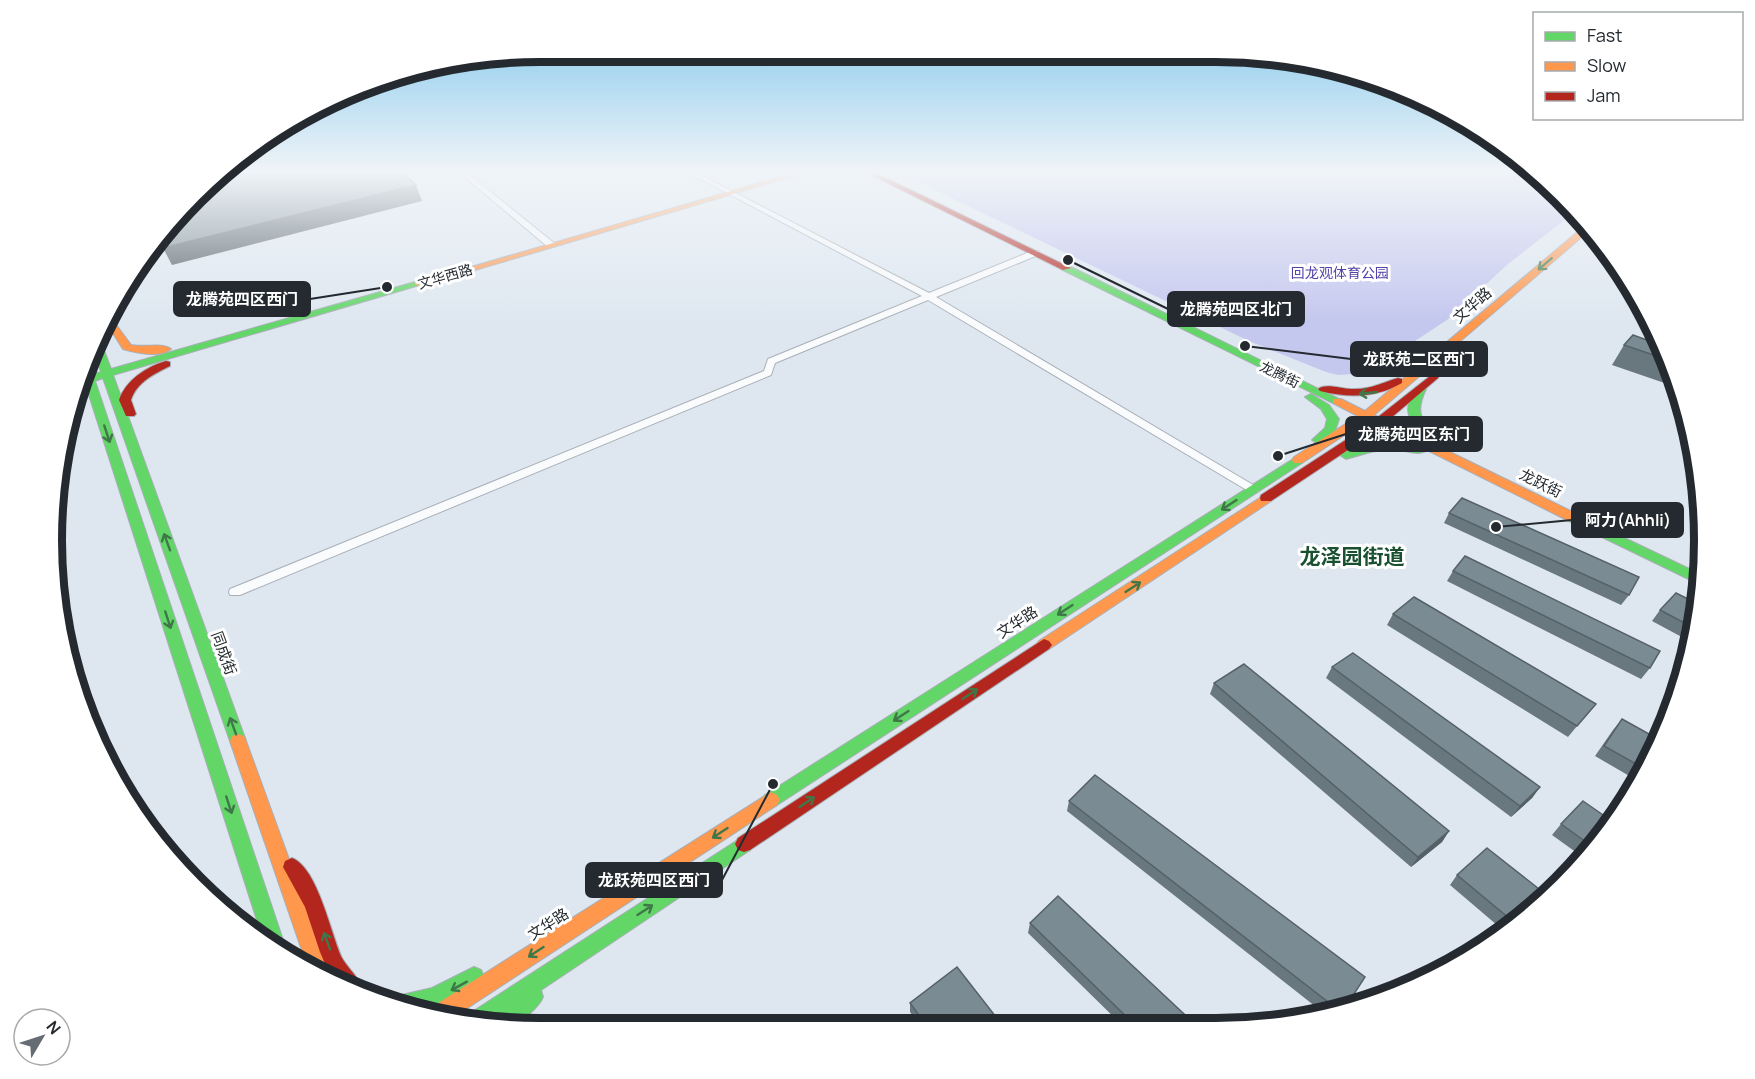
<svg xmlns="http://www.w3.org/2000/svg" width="1755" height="1079" font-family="Manrope,'Noto Sans SC',sans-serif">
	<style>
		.green { fill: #c4c7ee }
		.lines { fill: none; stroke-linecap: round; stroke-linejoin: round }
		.street-casing { stroke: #a9afb7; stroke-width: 2 }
		.fast-casing { stroke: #a9afb7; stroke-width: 2 }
		.slow-casing { stroke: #a9afb7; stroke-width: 2 }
		.jam-casing { stroke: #a9afb7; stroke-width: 2 }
		.street { fill: #fafbfd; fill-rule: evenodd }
		.fast { fill: #63d668; fill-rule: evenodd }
		.slow { fill: #ff974d; fill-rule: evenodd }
		.jam { fill: #b3261e; fill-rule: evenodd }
		.wall { fill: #69787e }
		.shaded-wall { fill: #556167 }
		.building { fill: #7a8b93; stroke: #556167; stroke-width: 1.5 }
		.oneway { stroke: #407749 }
		.labels { text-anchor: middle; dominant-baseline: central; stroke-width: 6; stroke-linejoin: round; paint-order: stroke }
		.far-park-label { font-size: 14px; fill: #5343a6; stroke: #fff }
		.far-street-label { font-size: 14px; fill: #242a2f; stroke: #fff }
		.street-label { font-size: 15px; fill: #242a2f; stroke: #fff }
		.district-label { font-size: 21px; font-weight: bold; fill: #19502f; stroke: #fff }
		.rim { fill: none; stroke: #242a2f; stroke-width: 8 }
		.leader { fill: none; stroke: #242a2f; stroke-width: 2 }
		.callout-dot { fill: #242a2f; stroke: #fff; stroke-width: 2 }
		.callout { fill: #242a2f; stroke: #242a2f; stroke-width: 2 }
		.callout-label { font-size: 16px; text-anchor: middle; font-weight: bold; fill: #fff }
	</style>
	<rect width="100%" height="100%" fill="#dee7f0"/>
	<path class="green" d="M 903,173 L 1535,173 L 1576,211 L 1508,264 L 1447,320 L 1366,373 L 1338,375 L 1326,372 L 1249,341 L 918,182 Z"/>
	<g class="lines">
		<defs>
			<path id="street" d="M 460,173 L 467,173 L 554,243 L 554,247 L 548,247 Z
				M 689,173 L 697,173 L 929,293 L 1032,251 L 1038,251 L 1038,255 L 936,297 L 1260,489 L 1258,492 L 1250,492 L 928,300 L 775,363 L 771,375 L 240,595 L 230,595 L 229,592 L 230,589 L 764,371 L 768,359 L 922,296 Z"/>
			<path id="fast" d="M 1063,266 L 1069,266 L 1343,401 L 1337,404 L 1333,403 L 1063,270 Z
				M 415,282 L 423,284 L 113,375 L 246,741 L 244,746 L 238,748 L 232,746 L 230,741 L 103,378 L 95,381 L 285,946 L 283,951 L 263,939 L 82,373 L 86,366 L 90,367 L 93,374 L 101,372 L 94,351 L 98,342 L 102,345 L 111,369 Z
				M 1420,386 L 1426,389 C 1411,420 1428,424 1446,443 L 1444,446 C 1428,449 1409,425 1408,410 C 1408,401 1412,394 1416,387 Z
				M 1311,394 L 1329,405 L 1339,419 L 1335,431 L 1318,444 L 1312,440 L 1325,428 L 1327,419 L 1321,409 L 1305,397 Z
				M 1383,443 L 1425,447 L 1427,450 C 1420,456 1408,451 1399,450 C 1380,448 1364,454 1346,459 L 1340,455 L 1351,449 Z
				M 1298,456 L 1302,457 L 1304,460 L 1302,463 L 777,805 L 771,808 L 765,805 L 762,800 L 765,795 Z
				M 1574,514 L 1702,575 L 1701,585 L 1569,521 L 1567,518 L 1569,515 Z
				M 744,836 L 750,838 L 753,844 L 750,850 L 541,990 L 543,997 C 539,1007 522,1022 511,1024 C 497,1027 477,1024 464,1021 L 466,1016 Z
				M 474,967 L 481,970 L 484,977 L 481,984 L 434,1008 L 424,1010 L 391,1001 L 393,997 L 432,988 Z"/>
			<path id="slow" d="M 793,173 L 804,173 L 421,286 L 413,284 Z
				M 1587,224 L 1591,229 L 1374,415 L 1579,515 L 1581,518 L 1579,521 L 1569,521 L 1367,420 L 1302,463 L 1294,463 L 1292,460 L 1294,457 L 1358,416 L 1333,403 L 1333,399 L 1341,399 L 1365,411 Z
				M 111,318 L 131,345 C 143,348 162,342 171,349 C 160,358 137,353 123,349 L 108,325 Z
				M 1266,494 L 1271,495 L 1272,498 L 1271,501 L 1049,649 L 1039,649 L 1036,645 L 1039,641 Z
				M 238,734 L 244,736 L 246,741 L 330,972 L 328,977 L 307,965 L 230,741 L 232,736 Z
				M 771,792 L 777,795 L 780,800 L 777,805 L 452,1018 L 430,1011 L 432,1007 Z"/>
			<path id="jam" d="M 867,173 L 876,173 L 1071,268 L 1063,270 Z
				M 166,361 L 170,362 L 170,366 C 154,374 137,382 131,400 L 136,414 L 134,416 L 126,416 L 119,400 C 126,380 146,367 166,361 Z
				M 1434,373 L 1439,376 L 1438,378 L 1372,434 L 1271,501 L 1261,501 L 1260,498 L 1261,495 L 1364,428 Z
				M 1398,378 L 1402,379 L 1402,383 C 1376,398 1349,398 1320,391 L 1318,389 C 1326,383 1341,389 1351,389 C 1370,390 1381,383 1398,378 Z
				M 1044,639 L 1049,641 L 1052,645 L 1049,649 L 750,850 L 744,852 L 738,850 L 735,844 L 738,838 Z
				M 292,858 C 318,868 331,935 342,958 C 348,969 364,982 363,994 L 353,991 L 331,978 L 320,952 L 305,907 L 283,867 L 285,861 Z"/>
		</defs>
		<use href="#street" class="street-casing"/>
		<use href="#fast" class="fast-casing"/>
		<use href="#slow" class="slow-casing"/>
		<use href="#jam" class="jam-casing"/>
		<use href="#street" class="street"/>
		<use href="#fast" class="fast"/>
		<use href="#slow" class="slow"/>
		<use href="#jam" class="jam"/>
	</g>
	<path class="wall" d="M 1624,345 L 1661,345 L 1678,382 L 1679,388 L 1612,365 Z
		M 1449,513 L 1629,595 L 1621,605 L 1444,523 Z
		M 1453,571 L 1650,668 L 1641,679 L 1447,581 Z
		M 1698,604 L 1691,642 L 1652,621 L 1660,610 Z
		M 1393,614 L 1587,714 L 1568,737 L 1387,625 Z
		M 1332,667 L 1540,787 L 1532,798 L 1511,817 L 1326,678 Z
		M 1684,675 L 1672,706 L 1664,701 L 1679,681 Z
		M 1214,683 L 1449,831 L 1442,842 L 1411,867 L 1210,694 Z
		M 1622,719 L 1654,755 L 1638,781 L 1595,756 L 1613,730 Z
		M 1069,801 L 1343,1011 L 1325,1014 L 1067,811 Z
		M 1561,824 L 1603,837 L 1584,858 L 1552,835 Z
		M 1457,875 L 1538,907 L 1504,931 L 1450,885 Z
		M 1030,923 L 1198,1027 L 1123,1026 L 1028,933 Z
		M 910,1003 L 1003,1026 L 920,1026 L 910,1012 Z"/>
	<path class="shaded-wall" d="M 416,185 L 422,201 L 172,265 L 163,248 Z
		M 1540,787 L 1532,798 L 1511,817 L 1520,806 Z
		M 1449,831 L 1442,842 L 1411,867 L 1418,857 Z"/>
	<path class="building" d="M 235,173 L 403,173 L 416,185 L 163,248 L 157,237 L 218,176 Z
		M 1633,335 L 1661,345 L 1668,360 L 1624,345 Z
		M 1462,498 L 1639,577 L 1629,595 L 1449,513 Z
		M 1465,556 L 1660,651 L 1650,668 L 1453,571 Z
		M 1676,593 L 1698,604 L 1694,628 L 1660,610 Z
		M 1414,597 L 1596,704 L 1577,726 L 1393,614 Z
		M 1353,653 L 1540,787 L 1520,806 L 1332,667 Z
		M 1244,664 L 1449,831 L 1418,857 L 1214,683 Z
		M 1683,677 L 1677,692 L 1674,690 Z
		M 1622,719 L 1660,740 L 1654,755 L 1645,769 L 1604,746 Z
		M 1095,775 L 1365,977 L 1343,1011 L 1341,1012 L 1069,801 Z
		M 1583,801 L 1613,822 L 1603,837 L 1593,847 L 1561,824 Z
		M 1487,848 L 1548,896 L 1538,907 L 1515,923 L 1457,875 Z
		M 1058,896 L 1198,1027 L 1136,1026 L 1030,923 Z
		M 957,967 L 1003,1026 L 927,1026 L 910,1003 Z"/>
	<defs><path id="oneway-shaft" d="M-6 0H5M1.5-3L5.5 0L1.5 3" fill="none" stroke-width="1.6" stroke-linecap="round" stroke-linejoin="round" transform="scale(1.5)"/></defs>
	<g class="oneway">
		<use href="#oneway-shaft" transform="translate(1545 264) rotate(139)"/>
		<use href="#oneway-shaft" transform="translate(1368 393) rotate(174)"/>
		<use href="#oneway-shaft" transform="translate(107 434) rotate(72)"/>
		<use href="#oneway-shaft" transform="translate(1229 505) rotate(147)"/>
		<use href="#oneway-shaft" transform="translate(167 542) rotate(-110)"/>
		<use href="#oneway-shaft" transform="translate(1133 587) rotate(-33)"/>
		<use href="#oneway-shaft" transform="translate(1065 610) rotate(147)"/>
		<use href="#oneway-shaft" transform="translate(168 620) rotate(72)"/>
		<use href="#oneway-shaft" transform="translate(970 694) rotate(-33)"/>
		<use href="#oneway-shaft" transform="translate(901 716) rotate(147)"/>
		<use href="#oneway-shaft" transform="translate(233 726) rotate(-110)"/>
		<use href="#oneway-shaft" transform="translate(807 802) rotate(-34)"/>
		<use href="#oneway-shaft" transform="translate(229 805) rotate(72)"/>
		<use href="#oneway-shaft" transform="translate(720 833) rotate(147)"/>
		<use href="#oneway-shaft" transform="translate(645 910) rotate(-33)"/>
		<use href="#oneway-shaft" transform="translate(327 941) rotate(-110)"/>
		<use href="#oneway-shaft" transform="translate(536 952) rotate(147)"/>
		<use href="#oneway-shaft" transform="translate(459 986) rotate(151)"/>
	</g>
	<linearGradient id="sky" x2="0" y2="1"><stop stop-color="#7ac4eb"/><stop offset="0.53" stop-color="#f0f4f8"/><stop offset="1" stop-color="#f0f4f8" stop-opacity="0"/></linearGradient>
	<rect width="1755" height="324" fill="url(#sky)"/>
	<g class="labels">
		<g class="far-park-label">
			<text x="1340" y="272">回龙观体育公园</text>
		</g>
		<g class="far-street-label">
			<text transform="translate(445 276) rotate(-16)">文华西路</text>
			<text transform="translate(1280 374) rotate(26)">龙腾街</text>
		</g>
		<g class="street-label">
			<text transform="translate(1472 305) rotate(-41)">文华路</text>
			<text transform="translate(1541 483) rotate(26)">龙跃街</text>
			<text transform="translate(1017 622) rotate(-33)">文华路</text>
			<text transform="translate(224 653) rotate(70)">同成街</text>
			<text transform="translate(548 924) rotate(-33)">文华路</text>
		</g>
		<g class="district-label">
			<text x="1352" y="556">龙泽园街道</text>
		</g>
	</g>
	<path d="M0 0H1755V1079H0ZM540 62H1216A478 478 0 0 1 1694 540V540A478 478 0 0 1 1216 1018H540A478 478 0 0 1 62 540V540A478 478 0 0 1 540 62Z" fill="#fff" fill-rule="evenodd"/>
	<path class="rim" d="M540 62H1216A478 478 0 0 1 1694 540V540A478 478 0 0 1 1216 1018H540A478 478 0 0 1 62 540V540A478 478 0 0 1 540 62Z"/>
	<path class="leader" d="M387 287L310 299M1068 260L1168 309M1245 346L1351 359M1278 456L1346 434M1496 527L1572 520M773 784L722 880"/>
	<g class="callout-dot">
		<circle cx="387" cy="287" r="6"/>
		<circle cx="1068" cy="260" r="6"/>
		<circle cx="1245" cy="346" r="6"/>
		<circle cx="1278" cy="456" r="6"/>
		<circle cx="1496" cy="527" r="6"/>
		<circle cx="773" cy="784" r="6"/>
	</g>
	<g class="callout">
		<rect x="174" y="282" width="136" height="34" rx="6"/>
		<rect x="1168" y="292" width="136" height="34" rx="6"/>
		<rect x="1351" y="342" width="136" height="34" rx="6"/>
		<rect x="1346" y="417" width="136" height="34" rx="6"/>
		<rect x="1572" y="503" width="111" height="34" rx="6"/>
		<rect x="586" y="863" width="136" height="34" rx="6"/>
	</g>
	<g class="callout-label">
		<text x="242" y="305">龙腾苑四区西门</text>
		<text x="1236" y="315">龙腾苑四区北门</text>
		<text x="1419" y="365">龙跃苑二区西门</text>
		<text x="1414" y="440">龙腾苑四区东门</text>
		<text x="1628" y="526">阿力(Ahhli)</text>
		<text x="654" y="886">龙跃苑四区西门</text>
	</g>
	<rect x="1533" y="12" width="210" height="108" fill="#ffffff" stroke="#a7aaac" stroke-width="1.5"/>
	<rect x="1545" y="32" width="30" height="9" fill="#63d668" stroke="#a7aaac" stroke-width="1.5"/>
	<text x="1587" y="42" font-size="18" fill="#242a2f">Fast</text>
	<rect x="1545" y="62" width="30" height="9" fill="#ff974d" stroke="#a7aaac" stroke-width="1.5"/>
	<text x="1587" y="72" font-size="18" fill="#242a2f">Slow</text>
	<rect x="1545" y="92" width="30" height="9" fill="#b3261e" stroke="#a7aaac" stroke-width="1.5"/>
	<text x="1587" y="102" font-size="18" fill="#242a2f">Jam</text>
	<g transform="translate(42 1037) rotate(51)"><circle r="28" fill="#ffffff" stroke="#a7aaac" stroke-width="1.5"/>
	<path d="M0-4.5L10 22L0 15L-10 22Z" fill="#656c73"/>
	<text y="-9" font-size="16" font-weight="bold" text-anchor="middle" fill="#242a2f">N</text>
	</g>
</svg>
